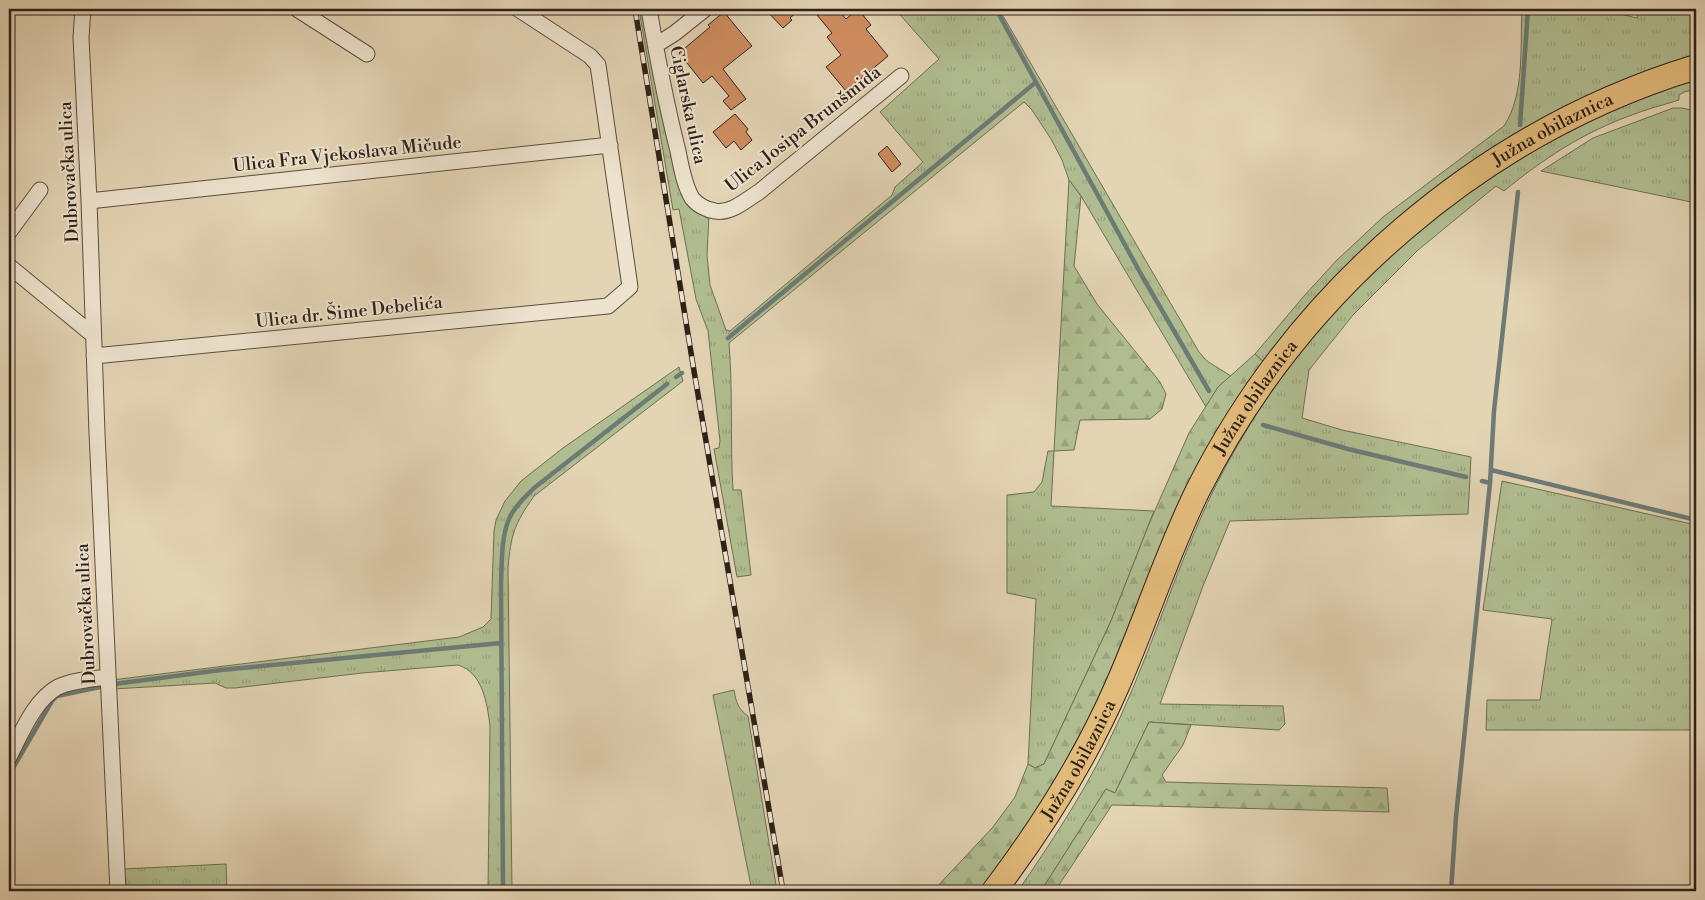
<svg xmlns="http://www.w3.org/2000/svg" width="1705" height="900" font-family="'Libre Bodoni',serif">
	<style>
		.grass { fill: url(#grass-tufts); stroke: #6f6f54 }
		.forest { fill: url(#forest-firs); stroke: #6f6f54 }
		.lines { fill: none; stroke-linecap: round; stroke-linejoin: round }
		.stream { stroke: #6d7b77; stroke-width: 4.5 }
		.building { fill: #cf8d60; stroke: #2e2119 }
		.minor-casing { stroke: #5b4e40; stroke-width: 17 }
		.primary-casing { stroke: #2e2119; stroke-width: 26 }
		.minor { stroke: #ede3ce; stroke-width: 15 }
		.primary { stroke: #e2ba7a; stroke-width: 24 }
		.rail-casing { stroke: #2e2119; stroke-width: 5.5 }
		.rail { stroke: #ede3ce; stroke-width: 4; stroke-dasharray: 11; stroke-linecap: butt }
		.labels { text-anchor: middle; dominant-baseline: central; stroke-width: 4; stroke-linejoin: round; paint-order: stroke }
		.street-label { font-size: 18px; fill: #2e2119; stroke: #ede3ce }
	</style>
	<defs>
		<pattern id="grass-tufts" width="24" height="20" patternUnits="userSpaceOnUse" patternTransform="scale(1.25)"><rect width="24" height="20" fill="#b0bd90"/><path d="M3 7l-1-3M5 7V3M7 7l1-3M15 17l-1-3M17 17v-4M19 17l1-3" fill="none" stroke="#98a27c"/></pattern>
		<pattern id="forest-firs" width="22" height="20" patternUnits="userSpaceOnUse" patternTransform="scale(1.25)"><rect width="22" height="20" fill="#b0bd90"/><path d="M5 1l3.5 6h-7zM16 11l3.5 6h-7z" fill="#98a27c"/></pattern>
	</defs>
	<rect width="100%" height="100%" fill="#e3d4b4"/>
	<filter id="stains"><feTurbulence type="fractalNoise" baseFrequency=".004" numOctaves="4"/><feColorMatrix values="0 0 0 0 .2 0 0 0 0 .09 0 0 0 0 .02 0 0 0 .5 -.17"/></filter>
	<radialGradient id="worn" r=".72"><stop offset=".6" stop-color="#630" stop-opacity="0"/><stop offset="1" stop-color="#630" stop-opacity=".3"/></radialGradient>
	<path class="grass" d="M 639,9 L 646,9 L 685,188 L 709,215 L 707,255 L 710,285 L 726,330 L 730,331 L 892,195 L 895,187 L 923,162 L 880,112 L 939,59 L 895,9 L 999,9 L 1199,352 L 1207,361 L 1231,376 L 1218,387 L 1206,407 L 1081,196 L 1069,180 L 1062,160 L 1051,139 L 1032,110 L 1024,102 L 729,343 C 733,392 730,441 733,490 L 741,490 L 751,575 L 737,577 L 714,449 L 719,448 L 720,441 L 708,331 L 696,299 L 679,209 L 673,210 Z
		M 1522,9 L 1599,9 L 1637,18 L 1639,9 L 1696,9 L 1696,60 L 1509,143 L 1267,365 L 1255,354 L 1304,296 L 1336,261 L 1383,217 L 1504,126 C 1525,94 1520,47 1522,9 Z
		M 1696,78 L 1696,89 L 1684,92 L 1679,95 L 1679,100 C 1663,105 1647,109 1632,115 C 1584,132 1543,159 1504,191 L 1496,186 L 1418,250 L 1353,315 L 1309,370 L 1302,418 L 1342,430 L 1471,457 L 1468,514 L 1230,521 L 1203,586 L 1160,704 L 1283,706 L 1285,724 L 1279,730 L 1149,722 L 1115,793 L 1106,789 L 1041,891 L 1018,891 C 1050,844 1082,796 1107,745 C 1144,671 1168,591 1202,515 C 1278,344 1418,207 1584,123 C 1597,116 1610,109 1623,103 C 1647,93 1672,86 1696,78 Z
		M 1673,108 L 1682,108 L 1696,111 L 1696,203 L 1541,171 L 1593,138 Z
		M 679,367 L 683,381 L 534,496 C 514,525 511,534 508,568 L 512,891 L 488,891 L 490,726 C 487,703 483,673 458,665 L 362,673 L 235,688 L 226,688 L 215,683 L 113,689 L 112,680 L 459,637 L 483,627 L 491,619 L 494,531 L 496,520 L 505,501 L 521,481 L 563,448 Z
		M 1048,451 L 1054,451 L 1051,506 L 1154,511 L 1111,621 L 1044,764 L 1035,768 L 1028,764 L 1036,599 L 1007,593 L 1007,495 L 1034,492 L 1042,482 Z
		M 1502,481 L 1696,525 L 1696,730 L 1486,730 L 1487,700 L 1540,700 L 1552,619 L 1483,610 Z
		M 734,690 C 736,702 738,709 748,716 L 777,891 L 752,891 L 713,695 Z
		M 226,864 L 227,891 L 123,891 L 123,869 Z"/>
	<path class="forest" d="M 1069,180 L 1081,196 L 1074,266 L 1097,304 L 1160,382 L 1166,394 L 1162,409 L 1150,419 L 1080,420 L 1074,450 L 1054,451 Z
		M 1255,354 L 1267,365 L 1094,719 L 1005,864 L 982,891 L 933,891 L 993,827 L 1015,797 L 1028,764 L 1035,768 L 1044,764 L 1111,621 L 1149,524 L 1189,433 L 1218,387 Z
		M 1149,722 L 1191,725 L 1183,745 L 1162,775 L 1166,782 L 1387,788 L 1389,812 L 1112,805 L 1055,891 L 1041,891 L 1106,789 L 1115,793 Z"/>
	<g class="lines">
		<path class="stream" d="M 996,9 L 1142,276 L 1209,391
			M 1520,125 L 1528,9
			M 728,338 L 1036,82
			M 676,377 L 682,373
			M 1263,425 L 1348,449 L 1466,477
			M 1491,470 L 1696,520
			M 1482,481 L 1490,483
			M 114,684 L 221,670 L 501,643
			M 9,775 L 52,701 L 57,696 L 100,687
			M 503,891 L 501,583 C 502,563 501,538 509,519 C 514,507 525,497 534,488 L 667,384
			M 1451,891 L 1456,817 L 1490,483 L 1494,411 L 1518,192"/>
	</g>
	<path class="building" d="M 765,9 L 800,9 L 790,18 L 792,20 L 783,28 Z
		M 812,9 L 828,9 L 833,15 L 839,11 L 846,19 L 858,9 L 871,25 L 866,29 L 888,56 L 846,91 L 826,67 L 841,55 L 827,37 L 832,33 Z
		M 724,12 L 752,46 L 723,69 L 746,99 L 731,110 L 723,101 L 729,96 L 712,76 L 703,83 L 679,53 L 710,27 L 708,25 Z
		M 735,114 L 748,129 L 746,132 L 752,140 L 741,150 L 734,141 L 726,148 L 713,132 Z
		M 887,146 L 901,164 L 892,172 L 878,154 Z"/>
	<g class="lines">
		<defs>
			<path id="minor" d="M 83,9 L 81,37 L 89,201 L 97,433 L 118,891
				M 297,9 L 367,54
				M 649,9 C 657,56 666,104 678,151 C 681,166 684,185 692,198 C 697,205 707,210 715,211 C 731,214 746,200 759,192 L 901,76
				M 656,45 L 675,33 L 705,9
				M 89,201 L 610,145
				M 9,232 L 40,190
				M 9,266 L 93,335
				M 94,356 L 608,306 L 630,287 L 598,65 L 590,56 L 518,9
				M 9,757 C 21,734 34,700 58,687 C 73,680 92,679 108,677"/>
			<g id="primary">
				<path id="s1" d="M 994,891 C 1044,825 1085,760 1118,684 C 1146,620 1167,553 1198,490 C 1298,291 1482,132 1696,67"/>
			</g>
		</defs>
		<use href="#minor" class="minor-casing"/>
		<use href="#primary" class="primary-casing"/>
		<use href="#minor" class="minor"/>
		<use href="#primary" class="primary"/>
		<defs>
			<path id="rail" d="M 635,9 L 694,371 L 783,891"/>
		</defs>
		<use href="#rail" class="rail-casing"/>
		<use href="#rail" class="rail"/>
	</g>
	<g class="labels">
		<g class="street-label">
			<text transform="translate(688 105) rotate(78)">Ciglarska ulica</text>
			<text transform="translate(803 129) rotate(-38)">Ulica Josipa Brunšmida</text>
			<text stroke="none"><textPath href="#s1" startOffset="966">Južna obilaznica</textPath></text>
			<text transform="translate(347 154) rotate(-6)">Ulica Fra Vjekoslava Mičude</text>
			<text transform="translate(69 172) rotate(-93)">Dubrovačka ulica</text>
			<text transform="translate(349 312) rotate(-6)">Ulica dr. Šime Debelića</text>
			<text stroke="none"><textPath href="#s1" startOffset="561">Južna obilaznica</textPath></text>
			<text transform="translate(86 614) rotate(-93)">Dubrovačka ulica</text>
			<text stroke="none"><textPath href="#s1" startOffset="156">Južna obilaznica</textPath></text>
		</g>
	</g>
	<rect width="1705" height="900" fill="none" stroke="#e3d4b4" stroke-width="30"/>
	<rect x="10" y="10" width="1685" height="880" fill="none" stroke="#2e2119" stroke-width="2.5"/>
	<rect x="15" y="15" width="1675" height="870" fill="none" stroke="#2e2119"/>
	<rect width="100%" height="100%" filter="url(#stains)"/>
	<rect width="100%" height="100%" fill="url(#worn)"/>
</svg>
